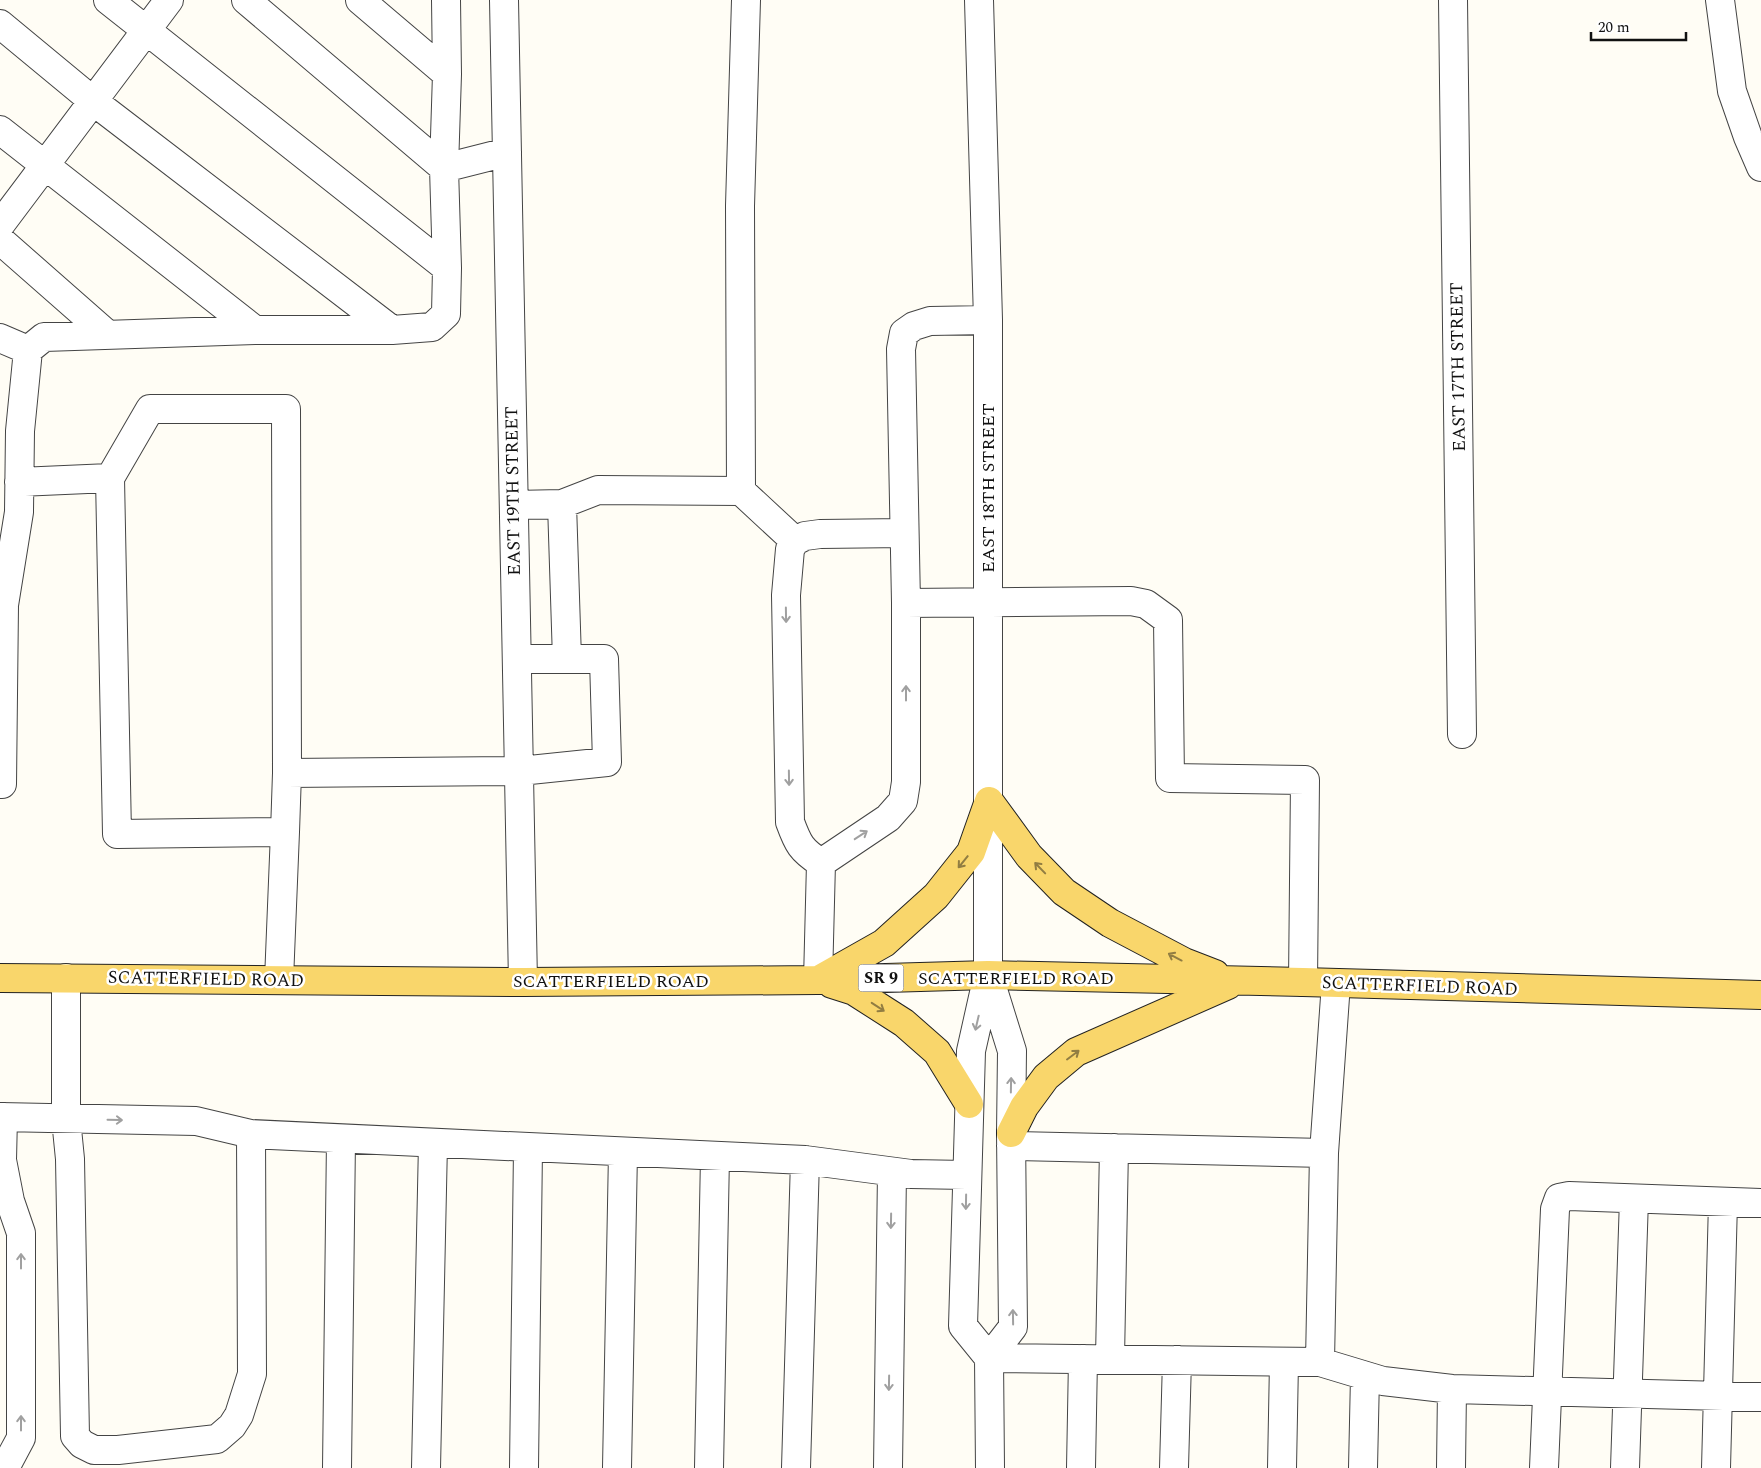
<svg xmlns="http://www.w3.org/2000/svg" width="1761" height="1468" font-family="Spectral,serif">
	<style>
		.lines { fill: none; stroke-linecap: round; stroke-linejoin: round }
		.minor-casing { stroke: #444; stroke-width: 30 }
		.major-casing { stroke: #222; stroke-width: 30 }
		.minor { stroke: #fff; stroke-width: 28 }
		.major { stroke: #f9d66b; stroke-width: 28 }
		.oneway { stroke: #a0a0a0 }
		.oneway2 { stroke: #917d42 }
		.labels { text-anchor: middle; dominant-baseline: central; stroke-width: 5; stroke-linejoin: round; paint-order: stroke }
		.shield { fill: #fff; stroke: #585858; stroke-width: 1 }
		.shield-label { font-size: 16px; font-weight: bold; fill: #111 }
		.street-label { font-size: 18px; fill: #111; stroke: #fff }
	</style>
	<rect width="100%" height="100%" fill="#fffdf5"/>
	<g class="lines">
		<defs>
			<path id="minor" d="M 108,0 L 447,268
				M 246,0 L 444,168 L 507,152
				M 360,0 L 447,74
				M 504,0 L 523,982
				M 979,0 L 988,320 L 988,975 L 971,1051 L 963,1326 L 989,1358 L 1320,1362 L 1324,1153 L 1336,983
				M 1453,0 L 1462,734
				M 1720,0 L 1732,91 L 1748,137 L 1761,167
				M 0,24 L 93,101 L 392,330
				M 0,130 L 255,330
				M 0,225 L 169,0
				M 0,240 L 108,335
				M 988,320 L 930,321 L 914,326 L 904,333 L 901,349 L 906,603 L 1131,601 L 1146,604 L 1168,620 L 1170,778 L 1305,780 L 1303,982
				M 0,338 L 28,350
				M 110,478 L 150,409 L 286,409 L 287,773 L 285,832
				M 19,482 L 110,478 L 117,834 L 285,832 L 279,980
				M 741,491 L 795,541
				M 562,504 L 567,659
				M 514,505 L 562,504 L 598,490 L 741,491 L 740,206 L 746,0
				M 287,773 L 520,771 L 607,762 L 604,659 L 517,659
				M 0,784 L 2,784 L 4,605 L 19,512 L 20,431 L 28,350 L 44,337 L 255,330 L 392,330 L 432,327 L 446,314 L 447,268 L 444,168 L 447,74 L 446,0
				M 821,863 C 801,850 798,844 790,822 L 786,595 L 790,549 L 795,541 L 805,536 L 820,534 L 904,533
				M 821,863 L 888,818 L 903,801 L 906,782 L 906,603
				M 989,977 L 1012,1051 L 1011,1133 L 1013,1327 L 989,1358 L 990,1468
				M 66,978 L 66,1119 L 70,1159 L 75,1436 L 82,1444 L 94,1450 L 118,1450 L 217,1439 L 232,1426 L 239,1415 L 252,1374 L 251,1134
				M 818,980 L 821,863
				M 0,1117 L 196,1121 L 251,1134 L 805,1160 L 911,1174 L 966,1175
				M 3,1117 L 2,1160 L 10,1201 L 21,1233 L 21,1438 L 5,1468
				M 1011,1146 L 1324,1153
				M 1110,1359 L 1114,1148
				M 1320,1362 L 1383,1381 L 1452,1389 L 1761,1397
				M 337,1468 L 341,1139
				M 426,1468 L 433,1143
				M 524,1468 L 528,1148
				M 617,1468 L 623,1152
				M 709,1468 L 715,1156
				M 796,1468 L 805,1160
				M 888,1468 L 892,1172
				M 1081,1468 L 1083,1359
				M 1174,1468 L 1177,1360
				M 1282,1468 L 1284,1362
				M 1363,1468 L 1365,1376
				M 1451,1468 L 1452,1389
				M 1544,1468 L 1555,1209 L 1559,1198 L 1569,1196 L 1761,1203
				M 1625,1468 L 1634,1199
				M 1716,1468 L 1723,1202"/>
			<path id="major" d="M 989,801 L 1029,856 L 1064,892 L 1110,923 L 1184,962 L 1215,974
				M 0,978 L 523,982 L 818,980 L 988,975 L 1303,982 L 1761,995
				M 822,978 L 884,943 L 936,896 L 971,852 L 989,801
				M 832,984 L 854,991 L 904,1023 L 937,1052 L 969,1104
				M 1011,1133 L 1024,1107 L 1046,1077 L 1076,1052 L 1228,985"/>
		</defs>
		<use href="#minor" class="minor-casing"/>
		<use href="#major" class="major-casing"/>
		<use href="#minor" class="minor"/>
		<use href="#major" class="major"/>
	</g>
	<defs><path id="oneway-shaft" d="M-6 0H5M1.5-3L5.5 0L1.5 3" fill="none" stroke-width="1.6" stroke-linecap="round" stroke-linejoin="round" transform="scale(1.25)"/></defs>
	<g class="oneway">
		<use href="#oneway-shaft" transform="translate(786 615) rotate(89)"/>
		<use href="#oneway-shaft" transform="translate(906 693) rotate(-90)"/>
		<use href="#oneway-shaft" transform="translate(789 778) rotate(89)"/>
		<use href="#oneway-shaft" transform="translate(861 835) rotate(-33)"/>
		<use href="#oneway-shaft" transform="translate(977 1023) rotate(103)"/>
		<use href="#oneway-shaft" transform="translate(1011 1085) rotate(-89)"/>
		<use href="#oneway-shaft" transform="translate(115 1120) rotate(1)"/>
		<use href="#oneway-shaft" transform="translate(966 1202) rotate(91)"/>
		<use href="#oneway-shaft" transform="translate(891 1221) rotate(91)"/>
		<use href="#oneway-shaft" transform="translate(21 1261) rotate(-90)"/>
		<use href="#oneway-shaft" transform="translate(1013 1317) rotate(-91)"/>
		<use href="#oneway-shaft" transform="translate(889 1383) rotate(91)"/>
		<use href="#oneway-shaft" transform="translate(21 1423) rotate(-90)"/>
	</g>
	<g class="oneway2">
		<use href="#oneway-shaft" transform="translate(963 862) rotate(129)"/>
		<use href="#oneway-shaft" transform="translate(1040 868) rotate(-134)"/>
		<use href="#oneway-shaft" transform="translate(1175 957) rotate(-152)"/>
		<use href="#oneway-shaft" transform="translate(878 1007) rotate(33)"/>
		<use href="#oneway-shaft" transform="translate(1073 1055) rotate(-37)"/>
	</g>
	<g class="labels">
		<rect class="shield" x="858.5" y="964.5" width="45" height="27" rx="4"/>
		<g class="shield-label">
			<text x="881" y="978">SR 9</text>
		</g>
		<g class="street-label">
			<text transform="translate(1458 367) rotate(-91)">EAST 17TH STREET</text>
			<text transform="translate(988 488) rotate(-90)">EAST 18TH STREET</text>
			<text transform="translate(513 491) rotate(-91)">EAST 19TH STREET</text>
			<text x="1016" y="978">SCATTERFIELD ROAD</text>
			<text transform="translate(206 979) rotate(1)">SCATTERFIELD ROAD</text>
			<text x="611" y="981">SCATTERFIELD ROAD</text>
			<text transform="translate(1420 986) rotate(2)">SCATTERFIELD ROAD</text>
		</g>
	</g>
	<path d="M1591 32v8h95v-8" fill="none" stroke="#111111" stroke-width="2.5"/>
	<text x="1598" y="32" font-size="15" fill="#111111" stroke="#ffffff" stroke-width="4" paint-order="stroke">20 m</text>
</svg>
